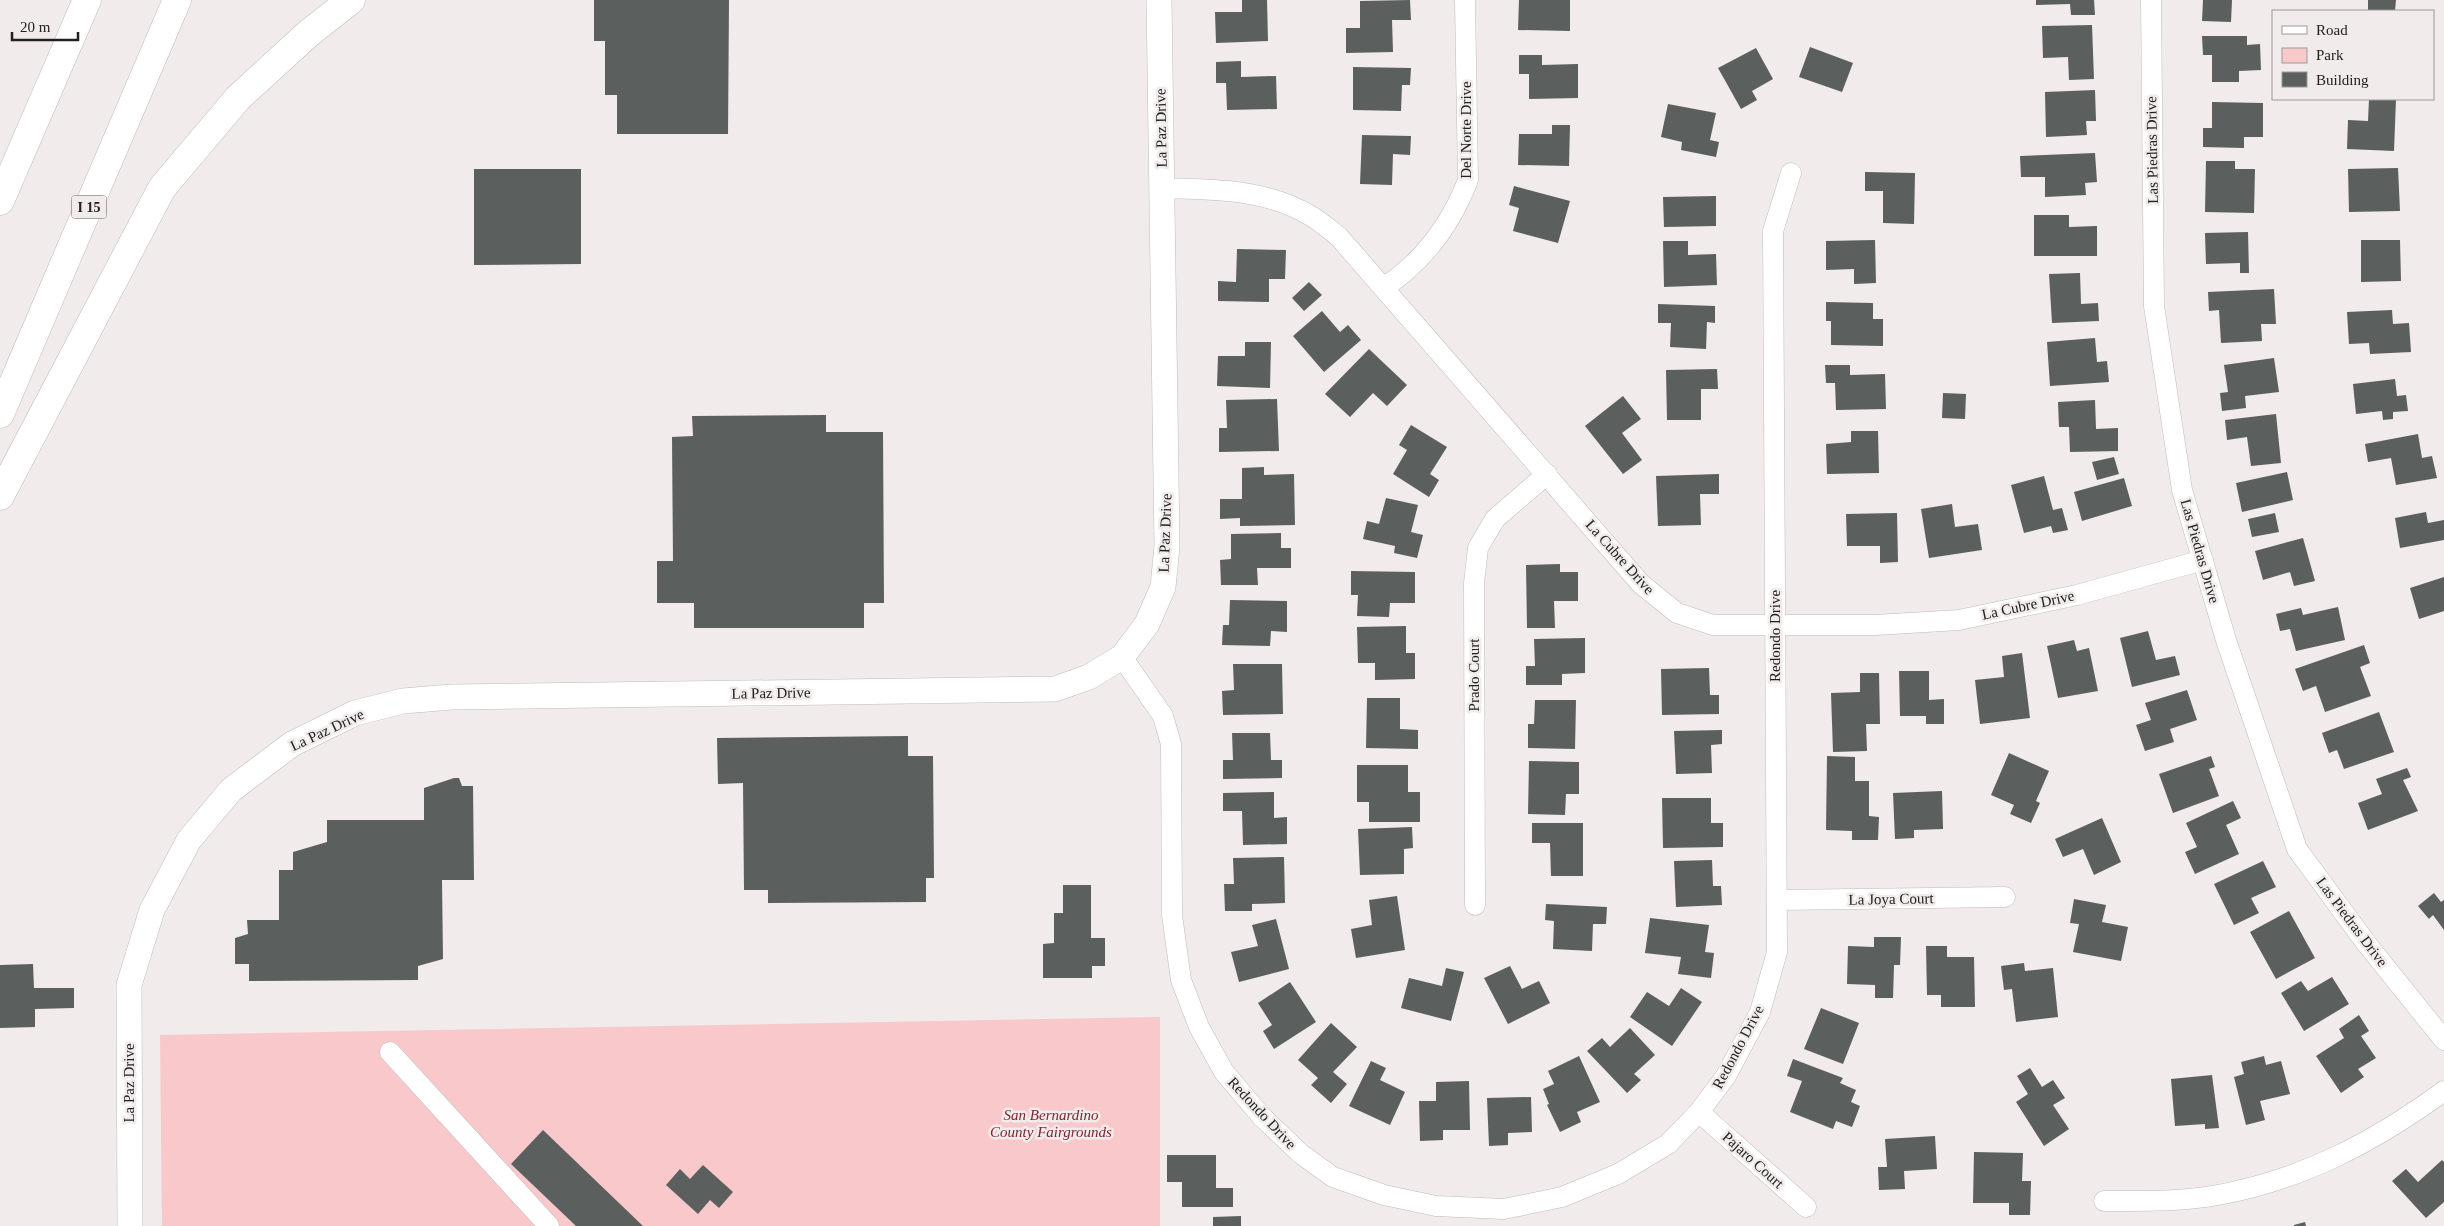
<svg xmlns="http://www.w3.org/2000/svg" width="2444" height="1226" font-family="'Times New Roman',serif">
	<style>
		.green { fill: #f9c8cb }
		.building { fill: #5b5f5e }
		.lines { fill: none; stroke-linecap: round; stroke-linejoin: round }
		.minor-casing { stroke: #c1bbbc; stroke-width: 21 }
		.tertiary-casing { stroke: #c1bbbc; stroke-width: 26 }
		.motorway-casing { stroke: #c1bbbc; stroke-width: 29 }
		.minor { stroke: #fff; stroke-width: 20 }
		.tertiary { stroke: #fff; stroke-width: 25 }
		.motorway { stroke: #fff; stroke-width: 28 }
		.labels { text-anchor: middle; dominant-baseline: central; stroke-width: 5; stroke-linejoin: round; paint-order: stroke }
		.shield { fill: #f1ebeb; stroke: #605d5d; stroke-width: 1 }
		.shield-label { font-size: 14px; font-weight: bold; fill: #222020 }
		.street-label { font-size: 15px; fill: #222020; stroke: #f1ebeb }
		.park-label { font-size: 15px; font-style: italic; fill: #7c2533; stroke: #f1ebeb }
	</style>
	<rect width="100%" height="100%" fill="#f1ebeb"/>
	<path class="green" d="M 1160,1017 L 1160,1226 L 162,1226 L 160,1035 Z"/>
	<path class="building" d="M 594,0 L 729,0 L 728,134 L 617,134 L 617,95 L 605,95 L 605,41 L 594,41 Z
		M 1242,0 L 1267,0 L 1268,41 L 1216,43 L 1215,12 L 1242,12 Z
		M 1410,0 L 1411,20 L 1392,20 L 1393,52 L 1346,53 L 1346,28 L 1360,28 L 1360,1 Z
		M 1519,0 L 1570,0 L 1570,31 L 1518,30 Z
		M 2036,0 L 2094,0 L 2095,15 L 2071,15 L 2070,4 L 2036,5 Z
		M 2203,0 L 2232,0 L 2231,22 L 2202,21 Z
		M 2368,0 L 2396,0 L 2395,11 L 2368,11 Z
		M 2092,25 L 2094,79 L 2069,80 L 2068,57 L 2043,58 L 2042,26 Z
		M 2202,36 L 2247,36 L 2247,45 L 2260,44 L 2261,70 L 2239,71 L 2239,82 L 2212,82 L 2212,55 L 2203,55 Z
		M 1810,47 L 1853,63 L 1842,92 L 1799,77 Z
		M 1756,48 L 1773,79 L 1752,91 L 1757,100 L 1741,109 L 1718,68 Z
		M 1519,55 L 1542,55 L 1542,65 L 1578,64 L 1578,98 L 1529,99 L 1529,74 L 1519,74 Z
		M 1241,61 L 1241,77 L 1276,76 L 1277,109 L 1227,110 L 1226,83 L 1216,83 L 1216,62 Z
		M 1353,67 L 1411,68 L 1410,85 L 1402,85 L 1401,111 L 1353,110 Z
		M 2095,90 L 2096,121 L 2086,121 L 2087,135 L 2046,137 L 2045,92 Z
		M 2369,99 L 2396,99 L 2394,151 L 2347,149 L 2348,120 L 2368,121 Z
		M 2212,102 L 2263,103 L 2263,137 L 2244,137 L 2244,148 L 2203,147 L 2203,128 L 2212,128 Z
		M 1668,104 L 1716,113 L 1710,140 L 1719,142 L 1716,157 L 1681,150 L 1682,142 L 1661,137 Z
		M 1552,125 L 1570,125 L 1569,166 L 1518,165 L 1519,134 L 1552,134 Z
		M 1362,135 L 1411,136 L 1410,155 L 1393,154 L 1392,185 L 1360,184 Z
		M 2095,153 L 2097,182 L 2085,183 L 2086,195 L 2045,197 L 2045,177 L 2021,177 L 2020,156 Z
		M 2206,161 L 2235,161 L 2235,169 L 2255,169 L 2254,213 L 2205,212 Z
		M 2398,168 L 2400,211 L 2349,212 L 2348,169 Z
		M 474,169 L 581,169 L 581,264 L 474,265 Z
		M 1865,172 L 1915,173 L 1914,224 L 1883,223 L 1883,191 L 1865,191 Z
		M 1514,186 L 1570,201 L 1558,243 L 1513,231 L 1519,208 L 1509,205 Z
		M 1716,196 L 1716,226 L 1664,227 L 1663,197 Z
		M 2034,215 L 2069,215 L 2069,227 L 2097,226 L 2097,256 L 2034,256 Z
		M 2248,232 L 2249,273 L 2240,273 L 2240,263 L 2206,264 L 2205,233 Z
		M 1875,240 L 1876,283 L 1854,284 L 1854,269 L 1826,270 L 1826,241 Z
		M 2361,240 L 2400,240 L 2401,281 L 2361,282 Z
		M 1663,241 L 1688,241 L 1688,255 L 1716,254 L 1717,285 L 1664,287 Z
		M 1237,249 L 1286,250 L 1285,279 L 1269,279 L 1269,302 L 1218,301 L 1218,281 L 1236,282 Z
		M 2080,273 L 2081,304 L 2098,303 L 2099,321 L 2052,323 L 2049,274 Z
		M 1309,282 L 1322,295 L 1304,311 L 1292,298 Z
		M 2274,289 L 2276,324 L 2261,324 L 2262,341 L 2221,343 L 2219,310 L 2209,311 L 2208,292 Z
		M 1826,302 L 1873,303 L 1873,319 L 1883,319 L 1883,346 L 1831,345 L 1831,321 L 1826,321 Z
		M 1658,304 L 1715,306 L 1715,323 L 1707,322 L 1706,349 L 1670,347 L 1671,323 L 1658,323 Z
		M 2392,310 L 2393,324 L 2409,323 L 2411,352 L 2370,354 L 2369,343 L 2349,344 L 2347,312 Z
		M 1322,311 L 1340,332 L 1348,325 L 1361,340 L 1324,372 L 1293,336 Z
		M 2095,338 L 2097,362 L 2107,361 L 2109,382 L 2050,386 L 2047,342 Z
		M 1245,342 L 1271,342 L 1270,388 L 1217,386 L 1218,356 L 1245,356 Z
		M 1369,349 L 1407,385 L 1387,406 L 1373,393 L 1350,417 L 1325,394 Z
		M 2274,358 L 2279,392 L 2245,396 L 2246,408 L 2222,411 L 2220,393 L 2228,392 L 2224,365 Z
		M 1825,365 L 1850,365 L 1850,375 L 1885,374 L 1886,409 L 1836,410 L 1835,383 L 1826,383 Z
		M 1717,369 L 1718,389 L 1701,389 L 1701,420 L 1667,420 L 1666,370 Z
		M 2395,379 L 2397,396 L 2406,395 L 2408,411 L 2393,412 L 2393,419 L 2383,420 L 2382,411 L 2356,414 L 2353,384 Z
		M 1943,393 L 1966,394 L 1965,419 L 1942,418 Z
		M 1623,396 L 1641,419 L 1622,433 L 1642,460 L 1623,474 L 1585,426 Z
		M 1277,399 L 1279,451 L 1219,452 L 1219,428 L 1227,428 L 1226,400 Z
		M 2095,400 L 2096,429 L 2118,428 L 2118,451 L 2070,452 L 2069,427 L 2059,427 L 2058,402 Z
		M 2276,414 L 2281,463 L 2251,466 L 2247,437 L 2227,440 L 2225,420 Z
		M 826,415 L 826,432 L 883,432 L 884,603 L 864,603 L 864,628 L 694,628 L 694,603 L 657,603 L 657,561 L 673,561 L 672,437 L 693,436 L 692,416 Z
		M 1411,425 L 1447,447 L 1430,474 L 1439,480 L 1429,497 L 1393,474 L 1407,450 L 1399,445 Z
		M 1851,431 L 1878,431 L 1879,473 L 1827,474 L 1826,444 L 1851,442 Z
		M 2418,434 L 2422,458 L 2432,456 L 2437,478 L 2396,485 L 2391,458 L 2368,462 L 2365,444 Z
		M 2114,457 L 2119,474 L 2097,480 L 2092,462 Z
		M 1264,467 L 1264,475 L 1294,474 L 1295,525 L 1240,526 L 1240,518 L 1220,519 L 1220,499 L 1242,499 L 1242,468 Z
		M 2287,472 L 2293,500 L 2242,512 L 2236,483 Z
		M 1719,474 L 1719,494 L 1700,494 L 1701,525 L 1658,526 L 1656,476 Z
		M 2044,476 L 2053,510 L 2062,508 L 2068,530 L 2053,533 L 2051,526 L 2024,533 L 2011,485 Z
		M 2124,478 L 2132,506 L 2082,521 L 2074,492 Z
		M 1386,498 L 1418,505 L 1411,532 L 1423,535 L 1417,558 L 1394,553 L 1395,546 L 1363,539 L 1367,521 L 1379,524 Z
		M 1952,504 L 1955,527 L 1978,524 L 1982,550 L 1929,558 L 1921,509 Z
		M 2426,512 L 2428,523 L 2444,520 L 2444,540 L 2400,548 L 2395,518 Z
		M 1897,513 L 1898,562 L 1880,563 L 1880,546 L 1847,546 L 1846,514 Z
		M 2275,513 L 2279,532 L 2252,537 L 2248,519 Z
		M 1281,533 L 1281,548 L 1291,548 L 1291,568 L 1257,568 L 1258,585 L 1221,585 L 1220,560 L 1231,559 L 1231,534 Z
		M 2303,538 L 2315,581 L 2294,586 L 2290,572 L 2263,580 L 2255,551 Z
		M 1560,564 L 1560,572 L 1578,572 L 1578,601 L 1554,601 L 1555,628 L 1527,628 L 1526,565 Z
		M 1351,571 L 1415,572 L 1415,603 L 1390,603 L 1389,617 L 1357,616 L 1358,595 L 1351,595 Z
		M 2444,577 L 2444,611 L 2419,619 L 2410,588 Z
		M 1230,600 L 1287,601 L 1287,632 L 1271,631 L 1270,646 L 1222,645 L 1223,625 L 1229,625 Z
		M 2338,607 L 2345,640 L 2296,651 L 2290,629 L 2280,631 L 2276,614 L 2301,608 L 2303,615 Z
		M 1406,626 L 1406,653 L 1415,653 L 1415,679 L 1375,680 L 1375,663 L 1358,663 L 1357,627 Z
		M 2148,631 L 2156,660 L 2175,656 L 2180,675 L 2132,687 L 2120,638 Z
		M 1585,638 L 1585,673 L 1562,674 L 1562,685 L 1526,685 L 1526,666 L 1535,666 L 1534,639 Z
		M 2074,640 L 2077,651 L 2089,648 L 2098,691 L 2058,698 L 2047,646 Z
		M 2364,645 L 2370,663 L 2360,667 L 2371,696 L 2325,712 L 2316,686 L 2303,691 L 2295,669 Z
		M 2022,653 L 2030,718 L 1980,724 L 1975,680 L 2004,677 L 2002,656 Z
		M 1233,664 L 1282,664 L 1283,714 L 1223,715 L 1222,691 L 1234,690 Z
		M 1709,668 L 1710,695 L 1719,695 L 1719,714 L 1662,715 L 1661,669 Z
		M 1899,671 L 1929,671 L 1929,700 L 1944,699 L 1944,724 L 1926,724 L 1926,716 L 1900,716 Z
		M 1860,673 L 1879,673 L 1880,724 L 1866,724 L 1867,751 L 1833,752 L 1831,693 L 1860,692 Z
		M 2187,690 L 2197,720 L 2170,729 L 2174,742 L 2145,751 L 2136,725 L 2151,720 L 2145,703 Z
		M 1367,698 L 1400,698 L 1400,729 L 1418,730 L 1418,749 L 1366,748 Z
		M 1535,700 L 1576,700 L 1575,749 L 1528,748 L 1528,724 L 1534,724 Z
		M 2379,712 L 2394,752 L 2344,769 L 2337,750 L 2329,753 L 2322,733 Z
		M 1722,730 L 1722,744 L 1711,745 L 1712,773 L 1676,774 L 1674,731 Z
		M 1232,733 L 1270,733 L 1271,760 L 1282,760 L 1282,778 L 1223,779 L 1223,760 L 1233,760 Z
		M 908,736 L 908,756 L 933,756 L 934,878 L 926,878 L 926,902 L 768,903 L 768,890 L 744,890 L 743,783 L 718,784 L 717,738 Z
		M 2009,753 L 2049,771 L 2036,801 L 2040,803 L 2031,823 L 2010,814 L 2014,805 L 1991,795 Z
		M 1827,756 L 1855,757 L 1855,781 L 1869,781 L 1869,816 L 1879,817 L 1878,840 L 1852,840 L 1852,831 L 1826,830 Z
		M 2211,756 L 2215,767 L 2209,769 L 2219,796 L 2173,813 L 2159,774 Z
		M 1529,761 L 1579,762 L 1579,794 L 1566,794 L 1565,815 L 1528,814 Z
		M 1357,765 L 1408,765 L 1408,792 L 1420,792 L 1420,822 L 1369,822 L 1369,802 L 1357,802 Z
		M 2407,768 L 2411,777 L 2403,780 L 2418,811 L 2368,830 L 2358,803 L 2382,794 L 2376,779 Z
		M 454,778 L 459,778 L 462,786 L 473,786 L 474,880 L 442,880 L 443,959 L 418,966 L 418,980 L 249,981 L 249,964 L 235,964 L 235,938 L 248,934 L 247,920 L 279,920 L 279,870 L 293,870 L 293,852 L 327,842 L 327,820 L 424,820 L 424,788 Z
		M 1942,791 L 1943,829 L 1914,830 L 1914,838 L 1895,839 L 1893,793 Z
		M 1274,792 L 1274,818 L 1287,817 L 1287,844 L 1243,845 L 1242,811 L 1223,811 L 1223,793 Z
		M 1662,798 L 1711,798 L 1711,823 L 1723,823 L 1723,847 L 1663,848 Z
		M 2233,801 L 2241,818 L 2226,825 L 2239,854 L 2195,874 L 2185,852 L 2197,847 L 2186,823 Z
		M 2102,818 L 2121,862 L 2094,875 L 2083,849 L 2063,857 L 2055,839 Z
		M 1532,823 L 1583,823 L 1583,876 L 1551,876 L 1550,843 L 1532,843 Z
		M 1412,827 L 1413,848 L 1404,849 L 1404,874 L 1360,875 L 1358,829 Z
		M 1284,857 L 1285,903 L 1252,904 L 1252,911 L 1225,911 L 1224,884 L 1234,884 L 1233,858 Z
		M 1712,860 L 1713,886 L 1721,886 L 1722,905 L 1676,907 L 1674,861 Z
		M 2263,861 L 2276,887 L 2251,898 L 2259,913 L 2234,925 L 2214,884 Z
		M 1063,885 L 1091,885 L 1091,938 L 1105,938 L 1105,966 L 1092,966 L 1092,978 L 1043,978 L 1043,944 L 1054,943 L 1054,913 L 1063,913 Z
		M 2434,893 L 2441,902 L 2444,900 L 2444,930 L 2433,915 L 2429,919 L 2418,906 Z
		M 1397,896 L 1405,950 L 1356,958 L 1351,929 L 1372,925 L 1369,900 Z
		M 2074,899 L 2106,905 L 2102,922 L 2128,927 L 2121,961 L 2073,952 L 2079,924 L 2070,923 Z
		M 1546,904 L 1607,907 L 1606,924 L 1593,924 L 1592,951 L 1553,949 L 1554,921 L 1545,920 Z
		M 2289,911 L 2315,958 L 2276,979 L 2250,932 Z
		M 1650,918 L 1709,925 L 1705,952 L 1714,953 L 1711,978 L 1678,974 L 1681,957 L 1645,953 Z
		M 1276,919 L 1289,969 L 1239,982 L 1231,952 L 1258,946 L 1252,925 Z
		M 1874,937 L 1901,937 L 1900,965 L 1894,965 L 1893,998 L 1875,998 L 1875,985 L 1847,984 L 1848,946 L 1874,947 Z
		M 1926,946 L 1947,946 L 1947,957 L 1974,957 L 1975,1007 L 1941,1007 L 1941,995 L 1927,995 Z
		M 2024,963 L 2025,971 L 2053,968 L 2058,1017 L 2016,1022 L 2012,989 L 2004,990 L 2001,966 Z
		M 33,964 L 34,988 L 74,988 L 74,1008 L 35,1009 L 35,1027 L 0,1028 L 0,965 Z
		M 1510,966 L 1522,989 L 1539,981 L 1550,1003 L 1508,1024 L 1484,978 Z
		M 1446,968 L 1464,972 L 1451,1021 L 1401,1008 L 1409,978 L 1442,986 Z
		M 2332,977 L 2349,1004 L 2304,1031 L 2281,993 L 2301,981 L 2308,991 Z
		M 1290,982 L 1316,1022 L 1274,1049 L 1263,1031 L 1272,1025 L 1258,1003 Z
		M 1681,988 L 1702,1002 L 1672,1046 L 1630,1017 L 1647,992 L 1669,1006 Z
		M 1821,1008 L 1859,1023 L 1843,1064 L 1804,1049 Z
		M 2359,1015 L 2369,1031 L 2361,1036 L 2376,1058 L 2358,1069 L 2364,1077 L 2341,1093 L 2316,1056 L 2344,1038 L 2339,1029 Z
		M 1331,1023 L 1357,1047 L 1333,1072 L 1347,1084 L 1331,1103 L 1311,1085 L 1318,1078 L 1298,1060 Z
		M 1630,1028 L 1655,1055 L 1634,1074 L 1641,1080 L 1627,1093 L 1587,1051 L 1602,1038 L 1610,1047 Z
		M 1579,1056 L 1600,1102 L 1577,1112 L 1581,1122 L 1560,1132 L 1547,1105 L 1549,1104 L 1543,1089 L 1554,1084 L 1548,1071 Z
		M 2264,1056 L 2266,1065 L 2281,1061 L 2290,1094 L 2260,1101 L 2265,1120 L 2246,1125 L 2234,1077 L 2244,1074 L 2241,1062 Z
		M 1793,1059 L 1843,1078 L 1840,1083 L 1856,1090 L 1851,1102 L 1860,1106 L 1852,1127 L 1836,1121 L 1833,1129 L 1790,1112 L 1802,1081 L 1787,1076 Z
		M 1371,1061 L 1386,1068 L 1380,1080 L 1405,1092 L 1390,1125 L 1349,1106 Z
		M 2030,1068 L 2042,1087 L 2053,1080 L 2065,1098 L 2053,1105 L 2069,1129 L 2044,1146 L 2016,1102 L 2028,1094 L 2017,1076 Z
		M 2212,1075 L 2219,1128 L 2205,1129 L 2205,1124 L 2175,1126 L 2171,1079 Z
		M 1469,1081 L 1470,1130 L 1443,1130 L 1443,1140 L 1420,1141 L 1419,1101 L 1436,1101 L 1436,1082 Z
		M 1531,1097 L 1532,1132 L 1508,1133 L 1508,1145 L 1489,1146 L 1487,1098 Z
		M 543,1130 L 643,1226 L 576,1226 L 511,1164 Z
		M 1935,1136 L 1937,1169 L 1904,1171 L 1905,1189 L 1879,1190 L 1878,1167 L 1887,1167 L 1885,1139 Z
		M 1974,1152 L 2023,1153 L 2022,1181 L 2031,1181 L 2030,1215 L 2009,1215 L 2009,1203 L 1973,1203 Z
		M 1167,1155 L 1216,1155 L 1216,1188 L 1233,1188 L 1233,1207 L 1182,1207 L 1182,1182 L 1167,1182 Z
		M 2442,1160 L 2444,1162 L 2444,1202 L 2426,1218 L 2392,1181 L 2406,1169 L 2418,1182 Z
		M 703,1165 L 733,1192 L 719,1208 L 710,1200 L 698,1214 L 666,1185 L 680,1169 L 690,1179 Z
		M 1241,1216 L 1241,1226 L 1213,1226 L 1213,1217 Z
		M 2305,1222 L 2306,1226 L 2294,1226 L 2294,1225 Z"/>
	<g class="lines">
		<defs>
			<path id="minor" d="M 2151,0 L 2154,306 L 2182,490 L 2226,640 L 2297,849 L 2366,943 L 2444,1040
				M 1161,188 C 1213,190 1265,188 1311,216 C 1321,222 1330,230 1339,237 L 1641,584 L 1677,613 L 1713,625 L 1875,625 L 1959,620 L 2077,595 L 2203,560
				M 1383,288 C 1423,262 1451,224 1468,180 L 1465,0
				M 1122,657 L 1163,716 L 1171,744 L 1172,915 L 1181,980 L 1199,1027 L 1224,1072 L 1262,1117 L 1301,1154 L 1333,1177 L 1384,1195 L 1436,1206 L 1504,1209 L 1562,1197 L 1618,1174 L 1668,1144 L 1699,1112 L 1726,1076 L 1760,1012 L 1777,952 L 1773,231 L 1791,173
				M 1778,900 L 2005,897
				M 1475,905 L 1474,583 L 1478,548 L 1495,519 L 1547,474
				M 390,1052 L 549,1226
				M 1699,1112 L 1806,1207
				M 2104,1201 C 2142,1201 2180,1202 2218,1195 C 2304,1179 2374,1142 2444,1091"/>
			<path id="tertiary" d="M 130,1226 L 129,985 L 152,910 L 189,840 L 231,790 L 292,744 L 355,713 L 403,701 L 452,697 L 1055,689 L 1089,677 L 1122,657 L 1147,624 L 1163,587 L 1167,546 L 1159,0"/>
			<path id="motorway" d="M 0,201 L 87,0
				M 0,414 L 177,0
				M 0,496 L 162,188 L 238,98 L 309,33 L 351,0"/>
		</defs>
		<use href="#minor" class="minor-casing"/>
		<use href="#tertiary" class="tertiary-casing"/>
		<use href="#motorway" class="motorway-casing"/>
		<use href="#minor" class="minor"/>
		<use href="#tertiary" class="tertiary"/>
		<use href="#motorway" class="motorway"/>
	</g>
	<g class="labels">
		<rect class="shield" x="71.5" y="195.5" width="35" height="23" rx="4"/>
		<g class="shield-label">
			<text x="89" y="207">I 15</text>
		</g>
		<g class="street-label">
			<text transform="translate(1161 128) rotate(-91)">La Paz Drive</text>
			<text transform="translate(1466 130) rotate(-90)">Del Norte Drive</text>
			<text transform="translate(2152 150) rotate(-91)">Las Piedras Drive</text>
			<text transform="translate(1165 533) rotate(-88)">La Paz Drive</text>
			<text transform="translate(2200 551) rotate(74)">Las Piedras Drive</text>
			<text transform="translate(1620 557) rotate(48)">La Cubre Drive</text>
			<text transform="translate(2028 605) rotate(-12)">La Cubre Drive</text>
			<text transform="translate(1775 636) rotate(-90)">Redondo Drive</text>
			<text transform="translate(1474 675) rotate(-90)">Prado Court</text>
			<text transform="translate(771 693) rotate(-1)">La Paz Drive</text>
			<text transform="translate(327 730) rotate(-25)">La Paz Drive</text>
			<text transform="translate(1891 899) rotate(-1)">La Joya Court</text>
			<text transform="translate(2352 922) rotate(53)">Las Piedras Drive</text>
			<text transform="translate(1738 1047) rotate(-62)">Redondo Drive</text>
			<text transform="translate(129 1083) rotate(-90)">La Paz Drive</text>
			<text transform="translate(1262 1113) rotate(47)">Redondo Drive</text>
			<text transform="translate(1753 1160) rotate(42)">Pajaro Court</text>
		</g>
		<g class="park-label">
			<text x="1051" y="1115">San Bernardino<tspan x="1051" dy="17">County Fairgrounds</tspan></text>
		</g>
	</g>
	<rect x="2272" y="10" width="162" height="90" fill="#f1ebeb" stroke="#9e9a9a"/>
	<rect x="2282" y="26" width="25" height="8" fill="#ffffff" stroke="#9e9a9a"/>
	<text x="2316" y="35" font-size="15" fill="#222020">Road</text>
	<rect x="2282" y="48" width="25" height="15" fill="#f9c8cb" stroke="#9e9a9a"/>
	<text x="2316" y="60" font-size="15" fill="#222020">Park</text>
	<rect x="2282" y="72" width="25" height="15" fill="#5b5f5e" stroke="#9e9a9a"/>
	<text x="2316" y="85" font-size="15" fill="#222020">Building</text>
	<path d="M12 32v8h66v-8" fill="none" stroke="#222020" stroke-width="2.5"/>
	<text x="20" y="32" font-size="15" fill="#222020" stroke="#f1ebeb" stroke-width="4" paint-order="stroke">20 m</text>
</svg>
